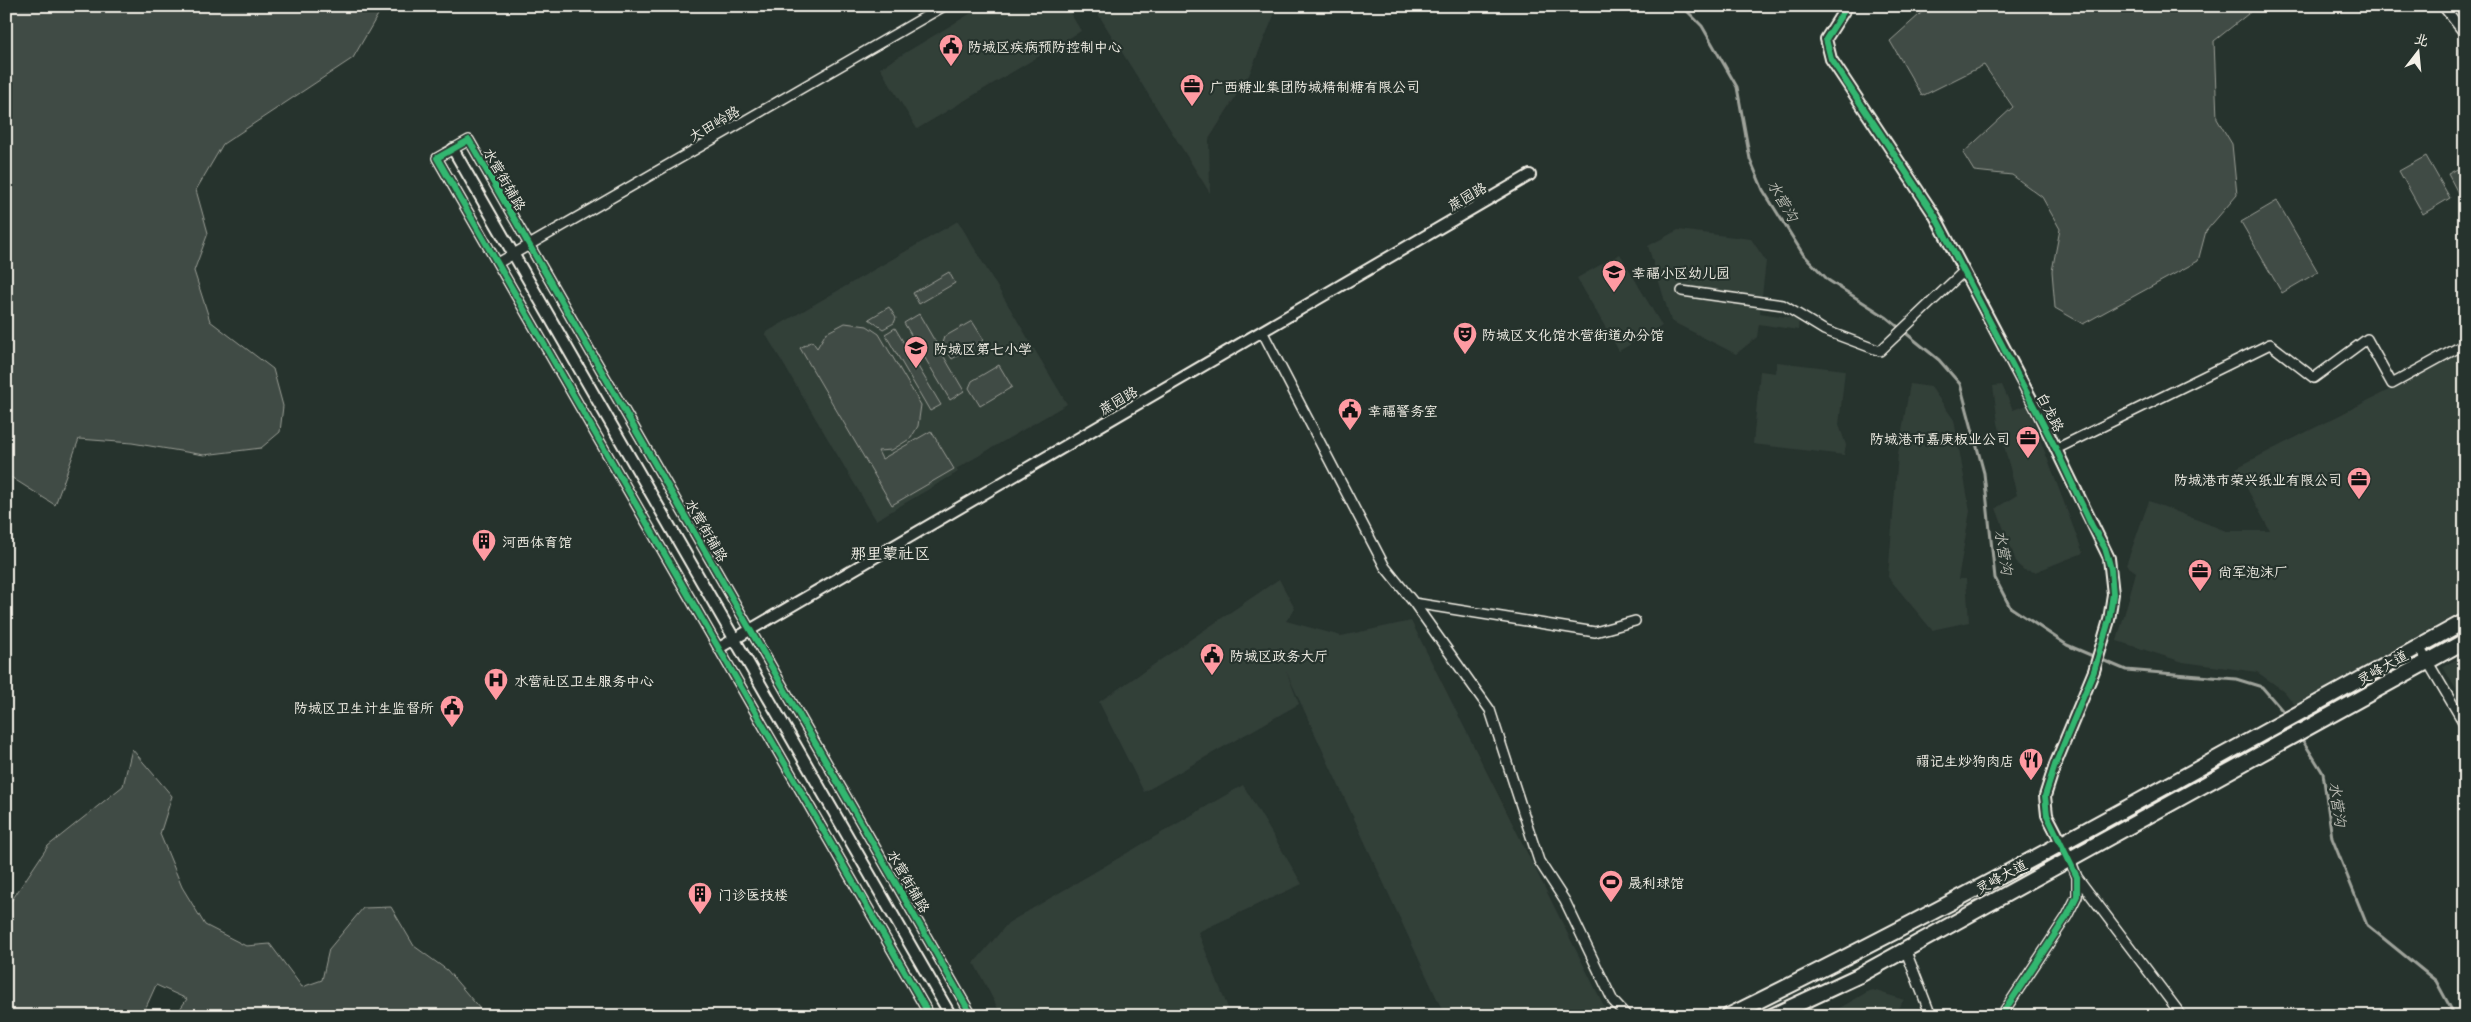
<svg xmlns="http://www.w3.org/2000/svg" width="2471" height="1022" font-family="'Playpen Sans','LXGW WenKai TC',sans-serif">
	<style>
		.built { fill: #333f39 }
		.green { fill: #414b45; stroke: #9a9e96 }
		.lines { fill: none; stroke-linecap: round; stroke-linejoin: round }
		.stream { stroke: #9fa39b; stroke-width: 3 }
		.minor-casing { stroke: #f4f1e8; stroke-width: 12 }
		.tertiary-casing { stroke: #f4f1e8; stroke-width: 14 }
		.primary-casing { stroke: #f4f1e8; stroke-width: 18 }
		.minor { stroke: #26332d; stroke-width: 9 }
		.tertiary { stroke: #26332d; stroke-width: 10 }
		.primary { stroke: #26332d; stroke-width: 14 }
		.cycleway-casing { stroke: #26332d; stroke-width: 9 }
		.cycleway { stroke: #33b770; stroke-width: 6 }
		.labels { text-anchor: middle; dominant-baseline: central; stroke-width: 4.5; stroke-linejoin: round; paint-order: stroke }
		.poi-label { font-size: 14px; fill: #f4f1e8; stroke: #26332d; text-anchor: start }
		.street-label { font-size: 14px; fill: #f4f1e8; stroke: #26332d }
		.water-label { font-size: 15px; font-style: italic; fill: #bcbdb5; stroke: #26332d }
		.quarter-label { font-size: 16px; fill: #f4f1e8; stroke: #26332d }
	</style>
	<rect width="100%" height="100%" fill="#26332d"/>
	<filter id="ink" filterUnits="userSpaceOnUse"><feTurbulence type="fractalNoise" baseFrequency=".02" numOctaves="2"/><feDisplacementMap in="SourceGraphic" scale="10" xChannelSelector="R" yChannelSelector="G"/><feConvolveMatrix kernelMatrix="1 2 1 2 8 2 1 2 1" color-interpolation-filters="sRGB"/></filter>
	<g filter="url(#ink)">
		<path class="built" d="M 983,6 L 1066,6 L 1081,31 L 917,129 L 880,68 Z
			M 1093,6 L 1278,6 L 1249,75 L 1209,139 L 1210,193 Z
			M 958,221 L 1067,404 L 956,469 L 958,472 L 876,520 L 765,333 Z
			M 1678,230 L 1751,239 L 1766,261 L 1760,313 L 1799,319 L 1798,330 L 1759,324 L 1757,337 L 1736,354 L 1671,321 L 1648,246 Z
			M 1620,254 L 1662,326 L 1619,351 L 1577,278 Z
			M 2465,351 L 2465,610 L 2295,705 L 2284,691 L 2257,672 L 2183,662 L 2117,641 L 2136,572 L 2126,565 L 2149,501 L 2226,531 L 2270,531 L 2236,468 Z
			M 1777,362 L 1845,370 L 1839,425 L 1846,445 L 1844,455 L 1753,444 L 1760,371 L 1776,373 Z
			M 1910,384 L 1931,387 L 1954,420 L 1970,511 L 1958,579 L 1966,579 L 1969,622 L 1932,630 L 1888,577 L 1898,454 Z
			M 2002,385 L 2013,410 L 2026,405 L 2031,415 L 2083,553 L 2035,572 L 2024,570 L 2017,564 L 1996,508 L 2017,495 L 1998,423 L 1993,386 Z
			M 1279,579 L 1295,609 L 1286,621 L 1341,636 L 1411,621 L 1609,1016 L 1445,1016 L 1286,671 L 1299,704 L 1144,792 L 1099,702 Z
			M 2465,654 L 2465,705 L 2443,667 Z
			M 1243,785 L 1302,884 L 1198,932 L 1228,1008 L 1210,1016 L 1002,1016 L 974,963 L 1008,923 Z
			M 1873,990 L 1904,1000 L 1892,1016 L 1826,1016 L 1869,991 Z"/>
		<path class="green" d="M 6,6 L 383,6 L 353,58 L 223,144 L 196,190 L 208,233 L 194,271 L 210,321 L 273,369 L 283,406 L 280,432 L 261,448 L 204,455 L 132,443 L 79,439 L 55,505 L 6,474 Z
			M 1929,6 L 2258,6 L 2214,41 L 2217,119 L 2232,144 L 2237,195 L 2206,231 L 2198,261 L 2083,324 L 2055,308 L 2052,271 L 2060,229 L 2042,197 L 2012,175 L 1974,171 L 1963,153 L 2013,107 L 1984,65 L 1922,96 L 1890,41 Z
			M 2426,156 L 2450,198 L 2423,214 L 2399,171 Z
			M 2465,165 L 2465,189 L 2458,193 L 2448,174 Z
			M 2277,201 L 2318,272 L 2282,293 L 2241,222 Z
			M 949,272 L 955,283 L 919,304 L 913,293 Z
			M 889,307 L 896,318 L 894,323 L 883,329 L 869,319 Z
			M 919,314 L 964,391 L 950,400 L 904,323 Z
			M 972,321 L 984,340 L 952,359 L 942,343 L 944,337 Z
			M 845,323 L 867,326 L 879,334 L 921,405 L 918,426 L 911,438 L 892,450 L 878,451 L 882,459 L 931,431 L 954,469 L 892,505 L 800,348 L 812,341 L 817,348 L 826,333 Z
			M 895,328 L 941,405 L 930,411 L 885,334 Z
			M 999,365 L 1012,387 L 980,406 L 969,388 L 972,381 Z
			M 132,749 L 172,796 L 160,834 L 182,887 L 205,925 L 246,946 L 270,944 L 302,987 L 322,980 L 329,949 L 363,908 L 391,907 L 414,946 L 447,970 L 486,1016 L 175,1016 L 187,999 L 156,985 L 142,1016 L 6,1016 L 6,909 L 48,846 L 123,786 Z"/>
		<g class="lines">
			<path class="stream" d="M 1682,6 L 1702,26 L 1737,87 L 1750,159 L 1763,190 L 1803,254 L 1828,280 L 1886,317 L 1939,360 L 1960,384 L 1984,473 L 1995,578 L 2010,607 L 2067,645 L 2126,670 L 2236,679 L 2262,687 L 2287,716
				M 2300,736 L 2323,773 L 2332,838 L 2367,925 L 2436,981 L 2455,1016"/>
			<defs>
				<path id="minor" d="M 2443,6 L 2465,34
					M 2465,50 L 2465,57
					M 498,263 L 944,6
					M 1682,291 L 1783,305 L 1824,330 L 1880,351 L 1964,271
					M 1262,331 L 1385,567 L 1414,603 L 1595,632 L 1635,621
					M 2056,449 L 2270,344 L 2314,378 L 2367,339 L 2392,384 L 2465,344
					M 1414,603 L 1490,710 L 1539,861 L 1565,901 L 1613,1001 L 1627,1016
					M 2419,647 L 2465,725
					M 2077,877 L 2182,1016
					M 1905,949 L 1931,1016
					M 930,1016 L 437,158 L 469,140 L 972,1016
					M 2001,1016 L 2067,916 L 2077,896 L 2077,877 L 2070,859"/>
				<path id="tertiary" d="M 1847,6 L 1826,39 L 1831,59 L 1935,216 L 2035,406 L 2109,558 L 2113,594 L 2109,620 L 2094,671 L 2055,765 L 2045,796 L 2047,815 L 2070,859
					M 453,149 L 951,1016
					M 719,648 L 1530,175"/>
				<path id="primary" d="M 1728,1016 C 1979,893 2221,756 2465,621
					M 1772,1016 L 1858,976 L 2465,641"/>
			</defs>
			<use href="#minor" class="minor-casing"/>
			<use href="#tertiary" class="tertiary-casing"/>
			<use href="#primary" class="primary-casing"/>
			<use href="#minor" class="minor"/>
			<use href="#tertiary" class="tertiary"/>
			<use href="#primary" class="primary"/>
			<defs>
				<path id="cycleway" d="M 1847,6 L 1826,39 L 1831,59 L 1935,216 L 2056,449 L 2092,526 L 2105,548 L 2111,569 L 2113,594 L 2109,620 L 2094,671 L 2055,765 L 2045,796 L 2047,815 L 2077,877 L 2077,896 L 2067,916 L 2001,1016
					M 930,1016 L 437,158 L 469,140 L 972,1016"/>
			</defs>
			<use href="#cycleway" class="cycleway-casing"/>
			<use href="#cycleway" class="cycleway"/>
		</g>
	</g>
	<defs>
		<symbol id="civic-pin" viewBox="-11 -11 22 30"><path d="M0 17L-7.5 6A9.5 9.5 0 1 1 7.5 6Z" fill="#ff9aa2" stroke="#26332d"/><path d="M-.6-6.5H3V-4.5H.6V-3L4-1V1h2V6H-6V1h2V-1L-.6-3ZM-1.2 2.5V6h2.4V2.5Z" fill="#111"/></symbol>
		<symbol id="office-pin" viewBox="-11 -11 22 30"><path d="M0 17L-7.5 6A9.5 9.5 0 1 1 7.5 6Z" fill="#ff9aa2" stroke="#26332d"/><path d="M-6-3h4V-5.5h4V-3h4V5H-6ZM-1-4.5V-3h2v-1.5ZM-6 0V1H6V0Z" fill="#111"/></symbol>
		<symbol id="school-pin" viewBox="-11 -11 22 30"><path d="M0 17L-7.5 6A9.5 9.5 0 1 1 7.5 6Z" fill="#ff9aa2" stroke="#26332d"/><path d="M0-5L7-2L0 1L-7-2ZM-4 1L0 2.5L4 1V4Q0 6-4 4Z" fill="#111"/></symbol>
		<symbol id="theatre-pin" viewBox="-11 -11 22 30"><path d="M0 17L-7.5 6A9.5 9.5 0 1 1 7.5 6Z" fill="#ff9aa2" stroke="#26332d"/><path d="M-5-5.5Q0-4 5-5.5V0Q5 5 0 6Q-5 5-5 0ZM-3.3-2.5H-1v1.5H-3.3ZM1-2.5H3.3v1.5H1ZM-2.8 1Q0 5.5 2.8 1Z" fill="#111"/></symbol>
		<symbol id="building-pin" viewBox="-11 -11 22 30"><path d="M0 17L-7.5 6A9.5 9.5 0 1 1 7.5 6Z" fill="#ff9aa2" stroke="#26332d"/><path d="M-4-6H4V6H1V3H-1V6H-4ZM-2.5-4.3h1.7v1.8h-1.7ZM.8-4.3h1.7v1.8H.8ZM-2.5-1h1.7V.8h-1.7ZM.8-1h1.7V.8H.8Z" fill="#111"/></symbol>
		<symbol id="hospital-pin" viewBox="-11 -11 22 30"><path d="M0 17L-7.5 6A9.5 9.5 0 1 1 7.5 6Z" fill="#ff9aa2" stroke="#26332d"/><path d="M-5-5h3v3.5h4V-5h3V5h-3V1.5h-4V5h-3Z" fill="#111"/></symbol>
		<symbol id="restaurant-pin" viewBox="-11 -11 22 30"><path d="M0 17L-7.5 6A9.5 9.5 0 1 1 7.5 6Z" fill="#ff9aa2" stroke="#26332d"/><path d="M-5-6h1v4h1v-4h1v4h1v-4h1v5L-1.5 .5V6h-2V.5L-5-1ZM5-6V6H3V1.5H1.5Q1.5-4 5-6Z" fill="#111"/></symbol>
		<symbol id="stadium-pin" viewBox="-11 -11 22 30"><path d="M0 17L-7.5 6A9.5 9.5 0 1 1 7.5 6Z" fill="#ff9aa2" stroke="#26332d"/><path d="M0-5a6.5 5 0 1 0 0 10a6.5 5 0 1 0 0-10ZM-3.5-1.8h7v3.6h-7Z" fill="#111"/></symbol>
	</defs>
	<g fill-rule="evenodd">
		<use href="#civic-pin" x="937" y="32" width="28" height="38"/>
		<use href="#office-pin" x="1178" y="72" width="28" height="38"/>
		<use href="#school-pin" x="1600" y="258" width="28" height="38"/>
		<use href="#theatre-pin" x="1451" y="320" width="28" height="38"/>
		<use href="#school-pin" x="902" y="334" width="28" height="38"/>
		<use href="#civic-pin" x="1336" y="396" width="28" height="38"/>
		<use href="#office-pin" x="2014" y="424" width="28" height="38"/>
		<use href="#office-pin" x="2345" y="465" width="28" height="38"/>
		<use href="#building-pin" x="470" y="527" width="28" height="38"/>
		<use href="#office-pin" x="2186" y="557" width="28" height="38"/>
		<use href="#civic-pin" x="1198" y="641" width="28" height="38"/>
		<use href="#hospital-pin" x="482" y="666" width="28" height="38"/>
		<use href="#civic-pin" x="438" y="693" width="28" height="38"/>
		<use href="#restaurant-pin" x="2017" y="746" width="28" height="38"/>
		<use href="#stadium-pin" x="1597" y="868" width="28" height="38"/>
		<use href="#building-pin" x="686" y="880" width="28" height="38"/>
	</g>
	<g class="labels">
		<g class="poi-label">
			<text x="968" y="46">防城区疾病预防控制中心</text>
			<text x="1210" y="86">广西糖业集团防城精制糖有限公司</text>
			<text x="1632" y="272">幸福小区幼儿园</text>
			<text x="1482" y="334">防城区文化馆水营街道办分馆</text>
			<text x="934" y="348">防城区第七小学</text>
			<text x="1368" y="410">幸福警务室</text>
			<text x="2010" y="438" text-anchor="end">防城港市嘉庚板业公司</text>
			<text x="2342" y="479" text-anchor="end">防城港市荣兴纸业有限公司</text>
			<text x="502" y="541">河西体育馆</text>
			<text x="2218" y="571">尚军泡沫厂</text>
			<text x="1230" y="655">防城区政务大厅</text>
			<text x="514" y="680">水营社区卫生服务中心</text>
			<text x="434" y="707" text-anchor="end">防城区卫生计生监督所</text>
			<text x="2014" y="760" text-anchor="end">禤记生炒狗肉店</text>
			<text x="1628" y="882">晟利球馆</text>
			<text x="718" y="894">门诊医技楼</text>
		</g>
		<g class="street-label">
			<text transform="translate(714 123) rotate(-30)">大田岭路</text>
			<text transform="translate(505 179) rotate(60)">水营街辅路</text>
			<text transform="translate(1467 196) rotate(-30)">蔗园路</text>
			<text transform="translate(1118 400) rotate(-30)">蔗园路</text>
			<text transform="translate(2051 412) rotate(63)">白龙路</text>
			<text transform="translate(707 530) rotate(60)">水营街辅路</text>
			<text transform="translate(2382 667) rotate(-29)">灵峰大道</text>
			<text transform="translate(2001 876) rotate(-28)">灵峰大道</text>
			<text transform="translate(909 881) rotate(60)">水营街辅路</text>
		</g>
		<g class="water-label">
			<text transform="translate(1784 200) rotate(60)">水营沟</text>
			<text transform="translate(2005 552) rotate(81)">水营沟</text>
			<text transform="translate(2339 804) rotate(82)">水营沟</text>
		</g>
		<g class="quarter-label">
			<text x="890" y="552">那里蒙社区</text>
		</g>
	</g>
	<rect width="2471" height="1022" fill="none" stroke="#26332d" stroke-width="25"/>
	<rect x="12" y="12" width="2446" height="997" fill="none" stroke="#f4f1e8" stroke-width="2" filter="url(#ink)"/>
	<g transform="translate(2418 52) rotate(16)" stroke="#26332d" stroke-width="4" paint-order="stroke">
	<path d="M0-4L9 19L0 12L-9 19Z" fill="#f4f1e8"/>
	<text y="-8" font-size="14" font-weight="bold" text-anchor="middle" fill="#f4f1e8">北</text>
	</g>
</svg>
